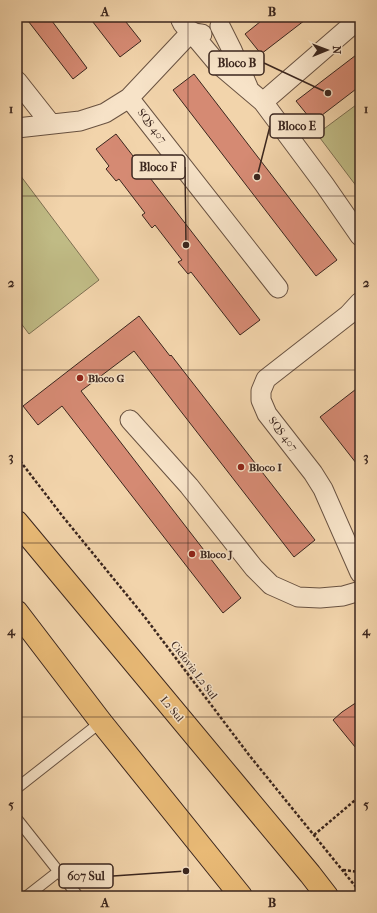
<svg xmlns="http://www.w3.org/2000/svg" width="377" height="913" font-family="'IM FELL French Canon',serif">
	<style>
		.green { fill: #c0bb85; stroke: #7e7052 }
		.building { fill: #d58a73; stroke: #3b261e }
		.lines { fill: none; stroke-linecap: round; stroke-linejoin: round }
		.service-casing { stroke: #695241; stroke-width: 12 }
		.minor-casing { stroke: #695241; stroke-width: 21 }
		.primary-casing { stroke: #3b261e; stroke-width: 24 }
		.path { stroke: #3b261e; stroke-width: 2.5; stroke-dasharray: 3 2; stroke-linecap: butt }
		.service { stroke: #f7e3c8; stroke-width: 10 }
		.minor { stroke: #f7e3c8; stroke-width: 19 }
		.primary { stroke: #e9ba76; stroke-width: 22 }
		.grid { fill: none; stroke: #3b261e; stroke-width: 1; stroke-opacity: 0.55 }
		.poi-dot { fill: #8f2418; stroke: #f7e3c8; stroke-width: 1.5 }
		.labels { text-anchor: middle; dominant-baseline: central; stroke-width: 3; stroke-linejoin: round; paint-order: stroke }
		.street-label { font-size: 11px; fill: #3b261e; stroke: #f7e3c8 }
		.poi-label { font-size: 11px; font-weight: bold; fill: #3b261e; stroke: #f7e3c8; text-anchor: start }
		.leader { fill: none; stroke: #3b261e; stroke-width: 1.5 }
		.callout-dot { fill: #3b261e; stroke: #f7e3c8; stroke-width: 1.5 }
		.callout { fill: #f7e3c8; stroke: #3b261e; stroke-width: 1.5 }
		.callout-label { font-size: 12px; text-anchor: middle; font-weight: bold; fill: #3b261e }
		.neatline { fill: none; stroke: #3b261e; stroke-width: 1.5 }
		.grid-label { font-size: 13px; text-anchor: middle; font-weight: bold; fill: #3b261e }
	</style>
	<rect width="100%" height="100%" fill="#f2d4ab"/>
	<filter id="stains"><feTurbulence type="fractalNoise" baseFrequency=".005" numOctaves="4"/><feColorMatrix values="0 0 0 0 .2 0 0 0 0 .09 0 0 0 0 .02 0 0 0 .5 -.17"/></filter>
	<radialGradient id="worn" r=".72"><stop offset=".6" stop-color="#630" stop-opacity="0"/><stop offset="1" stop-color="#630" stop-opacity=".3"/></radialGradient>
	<path class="green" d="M 360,102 L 360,191 L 317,134 Z
		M 17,171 L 99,280 L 29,334 L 17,318 Z"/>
	<path class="building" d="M 25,17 L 49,17 L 87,68 L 73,79 Z
		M 89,17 L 122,17 L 141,41 L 120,57 Z
		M 266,17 L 309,17 L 261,54 L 245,34 Z
		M 360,52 L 360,86 L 313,122 L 296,101 Z
		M 194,74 L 337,260 L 316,276 L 173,90 Z
		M 116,134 L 260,320 L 240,335 L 191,272 L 188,274 L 178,262 L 182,260 L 155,225 L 152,228 L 142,215 L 145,213 L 119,179 L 116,181 L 106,169 L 109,166 L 96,149 Z
		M 139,316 L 170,356 L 171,355 L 315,540 L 294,557 L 134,351 L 81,391 L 241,598 L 223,613 L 62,406 L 38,425 L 23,406 Z
		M 360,386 L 360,468 L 320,417 Z
		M 360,700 L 360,753 L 333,720 L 342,712 Z"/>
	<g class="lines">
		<defs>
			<path id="service" d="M 17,788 L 101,722
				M 17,819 L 78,896
				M 27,896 L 59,871"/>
			<path id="minor" d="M 180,17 C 182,27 192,34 202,34
				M 220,26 L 232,50 L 248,87
				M 17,81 L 51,124
				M 263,102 L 360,18
				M 17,128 L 80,121 L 105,113 L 129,98
				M 278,288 L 129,98 L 191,32 L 217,63 L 263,102 L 324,184 L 360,236
				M 360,302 L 348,315 L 266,379 L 261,391 L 261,400 L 267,414 L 313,473 L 323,489 L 360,573
				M 130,420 L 189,486 L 254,568 L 271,585 L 298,597 L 320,598 L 343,596 L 360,591"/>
			<path id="primary" d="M 17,522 L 310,874 L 327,896
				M 17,612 L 101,722 L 241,896"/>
		</defs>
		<use href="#service" class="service-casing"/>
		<use href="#minor" class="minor-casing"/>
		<use href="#primary" class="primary-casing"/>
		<path class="path" d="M 17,457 L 64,518 L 144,616 L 249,755 L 360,892
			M 314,835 L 360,796
			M 343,870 L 360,872"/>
		<use href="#service" class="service"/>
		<use href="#minor" class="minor"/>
		<use href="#primary" class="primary"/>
	</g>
	<path class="grid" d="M 188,17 L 188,896M 17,196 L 360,196M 17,370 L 360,370M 17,543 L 360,543M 17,717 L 360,717"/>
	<g class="poi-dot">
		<circle cx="80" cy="378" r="4"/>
		<circle cx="241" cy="467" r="4"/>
		<circle cx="192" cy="554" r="4"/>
	</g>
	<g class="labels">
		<g class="street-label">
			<text transform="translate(152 126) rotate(52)">SQS 407</text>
			<text transform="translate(283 434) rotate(52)">SQS 407</text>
			<text transform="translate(194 670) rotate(53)">Ciclovia L2 Sul</text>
			<text transform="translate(172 709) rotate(50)">L2 Sul</text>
		</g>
		<g class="poi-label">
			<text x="88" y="378">Bloco G</text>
			<text x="249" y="467">Bloco I</text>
			<text x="200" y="554">Bloco J</text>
		</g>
	</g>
	<path class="leader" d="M328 93L264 63M257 177L270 126M186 245L185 167M186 871L113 876"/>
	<g class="callout-dot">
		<circle cx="328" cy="93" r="4"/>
		<circle cx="257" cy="177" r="4"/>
		<circle cx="186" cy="245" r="4"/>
		<circle cx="186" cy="871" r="4"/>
	</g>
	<g class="callout">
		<rect x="209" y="51" width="55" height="24" rx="4"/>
		<rect x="270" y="114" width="54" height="24" rx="4"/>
		<rect x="132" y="155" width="53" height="24" rx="4"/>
		<rect x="59" y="864" width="54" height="24" rx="4"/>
	</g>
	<g class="callout-label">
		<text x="237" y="67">Bloco B</text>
		<text x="297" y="130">Bloco E</text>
		<text x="158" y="171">Bloco F</text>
		<text x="86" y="880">607 Sul</text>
	</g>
	<rect width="377" height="913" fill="none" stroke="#f2d4ab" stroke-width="44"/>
	<g transform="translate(327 50) rotate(89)" stroke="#f7e3c8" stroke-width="3" paint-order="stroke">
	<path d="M0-3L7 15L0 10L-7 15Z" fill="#3b261e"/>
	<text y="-6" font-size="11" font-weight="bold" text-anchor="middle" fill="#3b261e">N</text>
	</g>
	<rect x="22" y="22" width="333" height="869" class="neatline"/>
	<g class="grid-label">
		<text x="105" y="16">A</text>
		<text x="272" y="16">B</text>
		<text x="11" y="113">1</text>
		<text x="366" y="113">1</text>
		<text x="11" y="287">2</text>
		<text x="366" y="287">2</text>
		<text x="11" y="461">3</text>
		<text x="366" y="461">3</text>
		<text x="11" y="635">4</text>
		<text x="366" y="635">4</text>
		<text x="11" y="809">5</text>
		<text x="366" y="809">5</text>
		<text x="105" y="907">A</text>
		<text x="272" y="907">B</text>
	</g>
	<rect width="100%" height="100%" filter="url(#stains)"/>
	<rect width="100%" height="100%" fill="url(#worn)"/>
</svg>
